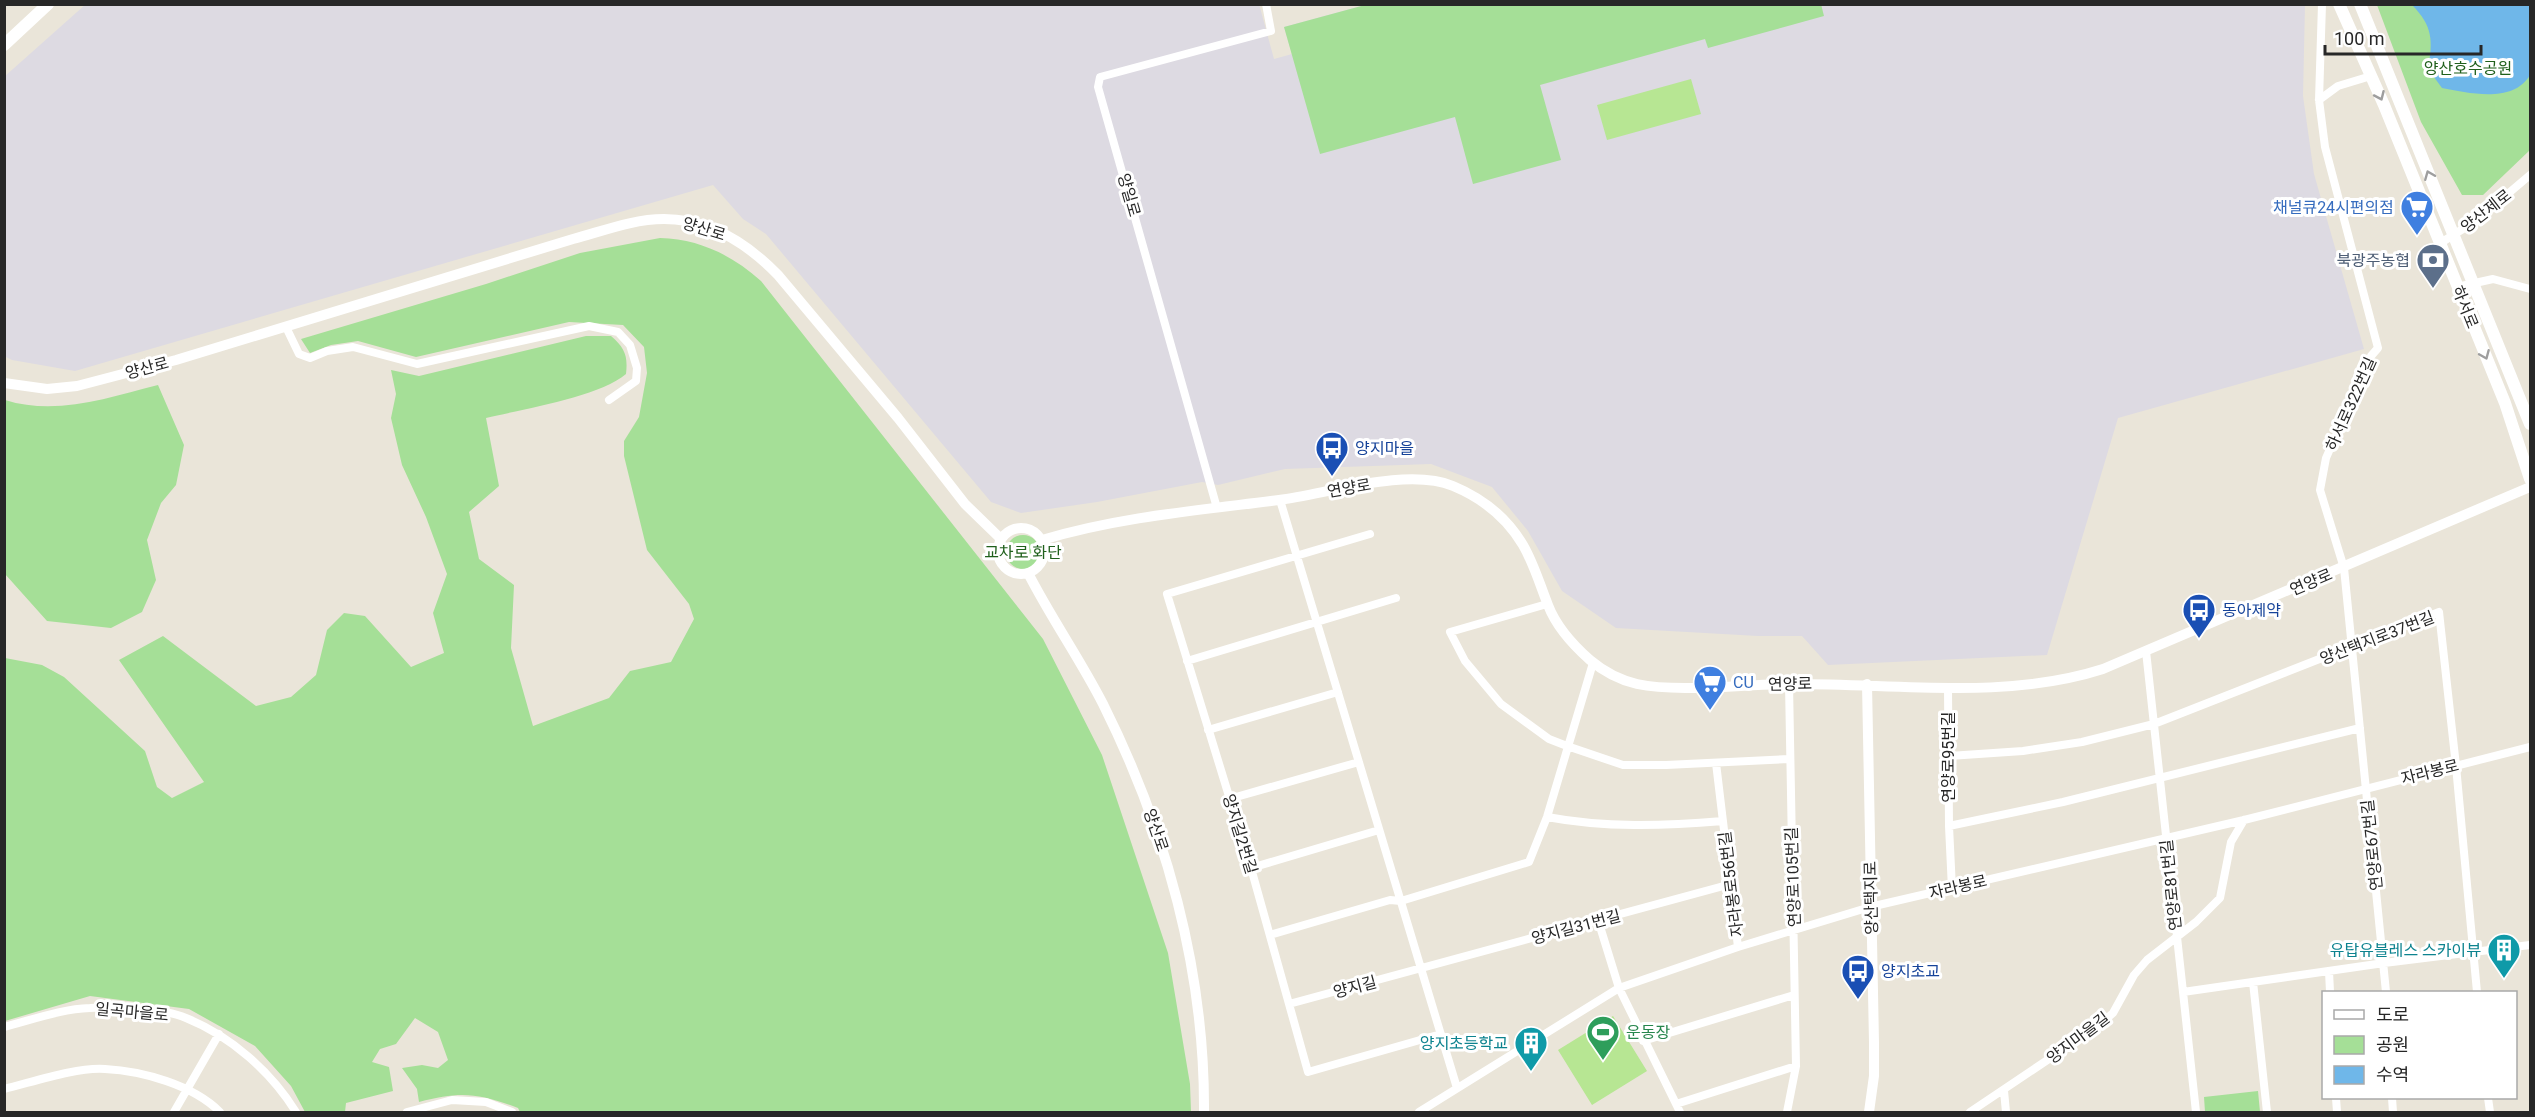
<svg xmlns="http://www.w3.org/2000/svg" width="2535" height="1117" font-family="Roboto,'Noto Sans KR',sans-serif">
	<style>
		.industrial { fill: #dddae2 }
		.green { fill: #a5df97 }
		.pitch { fill: #b7e693 }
		.water { fill: #6fb7e9 }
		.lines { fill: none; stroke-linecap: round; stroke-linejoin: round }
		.minor { stroke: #fff; stroke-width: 8 }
		.tertiary { stroke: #fff; stroke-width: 10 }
		.secondary { stroke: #fff; stroke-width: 12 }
		.oneway { stroke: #9e9e9e }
		.labels { text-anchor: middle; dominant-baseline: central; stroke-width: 6; stroke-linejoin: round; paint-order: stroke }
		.park-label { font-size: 16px; fill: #20601c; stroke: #fff }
		.street-label { font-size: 16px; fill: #272727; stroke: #fff }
		.shop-label { font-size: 16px; fill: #366cbe; stroke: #fff; text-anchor: end }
		.service-label { font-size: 16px; fill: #4e5e75; stroke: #fff; text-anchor: end }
		.transit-label { font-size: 16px; fill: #164399; stroke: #fff; text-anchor: start }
		.culture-label { font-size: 16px; fill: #0d838f; stroke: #fff; text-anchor: end }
		.leisure-label { font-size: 16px; fill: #27864d; stroke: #fff; text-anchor: start }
	</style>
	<rect width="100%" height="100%" fill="#eae5d9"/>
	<path class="industrial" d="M 86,4 L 1259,4 L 1274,59 L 1292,54 L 1284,27 L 1365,5 L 2305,5 L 2303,96 L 2314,174 L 2364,349 L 2118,418 L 2047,655 L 1828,665 L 1802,636 L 1758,636 L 1616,628 L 1562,591 L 1528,531 L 1492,487 L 1431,464 L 1285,469 L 1218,485 L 1202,482 L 1097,502 L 1021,513 L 991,502 L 766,234 L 743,219 L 713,185 L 75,371 L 12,360 L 4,356 L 4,77 Z"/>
	<path class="green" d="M 1365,5 L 1821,4 L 1824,16 L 1708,48 L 1705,39 L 1540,85 L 1561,160 L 1473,184 L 1455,117 L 1320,154 L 1284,27 Z
		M 2377,5 L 2530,5 L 2530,150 L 2483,195 L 2462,195 L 2421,122 Z
		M 660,238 C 699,239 732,255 761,281 L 1043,639 L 1102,755 L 1168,953 L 1190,1084 L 1191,1112 L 520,1112 L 518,1108 C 478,1093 461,1091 419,1102 L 417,1089 L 402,1068 L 422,1065 L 438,1068 L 448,1060 L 438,1032 L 415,1018 L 396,1044 L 380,1049 L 372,1062 L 389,1067 L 393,1091 L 346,1103 L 345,1112 L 305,1112 L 291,1086 L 255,1046 L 189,1009 L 90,996 L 5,1021 L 5,658 L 42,665 L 64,677 L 145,751 L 157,787 L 172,798 L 204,782 L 119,660 L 163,636 L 256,706 L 291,697 L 316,675 L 327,630 L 344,613 L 365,616 L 411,667 L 444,653 L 433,613 L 447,574 L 426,517 L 402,465 L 391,418 L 396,394 L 391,370 L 419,376 L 586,336 L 611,336 C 625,348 628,356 626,374 C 599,397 523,409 486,418 L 499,486 L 469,512 L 479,559 L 514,585 L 511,648 L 533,726 L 609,698 L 630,671 L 671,662 L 694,619 L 689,604 L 647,550 L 624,456 L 624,441 L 639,417 L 647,373 L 644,347 L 623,325 L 569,322 L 416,357 L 358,341 L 331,345 L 310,353 L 301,339 L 486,284 L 580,253 Z
		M 158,385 L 184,445 L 176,485 L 161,503 L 147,540 L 156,580 L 142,612 L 111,628 L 47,621 L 5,574 L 5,400 C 56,416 107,398 158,385 Z
		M1006 552a17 17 0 1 1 34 0a17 17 0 1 1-34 0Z
		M 2258,1091 L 2260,1112 L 2205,1112 L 2204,1097 Z"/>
	<path class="pitch" d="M 1691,79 L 1701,114 L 1607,140 L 1597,105 Z
		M 1613,1016 L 1647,1071 L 1592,1105 L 1558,1050 Z"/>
	<path class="water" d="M 2412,5 L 2530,5 L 2530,75 C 2513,104 2469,93 2442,88 L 2428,69 C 2433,41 2433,26 2412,5 Z"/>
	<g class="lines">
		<path class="minor" d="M 2322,4 L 2319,100 L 2325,147 L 2378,348 L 2371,356 L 2326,458 L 2320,490 L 2344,568 L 2386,992
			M 2319,100 L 2338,86 L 2371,76
			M 2439,244 L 2477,220 L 2530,175
			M 2457,287 L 2493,279 L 2530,289
			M 286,327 L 299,354 L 310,358 L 327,351 L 353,347 L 417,364 L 589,326 L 618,332 L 630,345 L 637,368 L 636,381 L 609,400
			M 1280,500 L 1457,1088
			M 1217,508 L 1098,87 L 1100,77 L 1271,31 L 1266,4
			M 1370,534 L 1167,594 L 1251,868 L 1308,1072 L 1441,1034
			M 1547,604 L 1450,632 L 1465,661 L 1501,704 L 1549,739 L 1567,746 L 1623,765 L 1666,765 L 1789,759
			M 2146,651 L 2196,1112
			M 1187,661 L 1396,598
			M 1948,687 L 1949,826 L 1952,889
			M 1208,730 L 1338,692
			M 1949,756 L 2023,751 L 2082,742 L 2154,724 L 2439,612 L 2456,766 L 2477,992
			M 1716,763 L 1738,947
			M 1229,799 L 1359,762
			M 1547,817 C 1605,828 1664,826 1723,821
			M 1949,826 L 2063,802 L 2360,728
			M 1251,868 L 1379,830
			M 1598,920 L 1619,988 L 1680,1112
			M 1270,935 L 1390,900 L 1401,901 L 1529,862 L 1547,817 L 1593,663
			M 2329,971 L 2330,992
			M 2253,982 L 2267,1112
			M 2183,992 L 2384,963 L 2530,945
			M 1289,1004 L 1731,884
			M 4,1027 C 32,1020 61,1009 90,1008 C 116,1006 162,1008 186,1018 C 231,1036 271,1072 296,1112
			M 1643,1041 L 1794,995
			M 4,1089 C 33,1082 76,1067 105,1069 C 143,1071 193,1085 220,1112
			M 2004,1091 L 2006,1112
			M 2336,1098 L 2337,1112
			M 2392,1098 L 2393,1112
			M 2488,1098 L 2490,1112
			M 1676,1104 L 1796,1066
			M 174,1112 L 219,1034
			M 407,1112 L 452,1100 L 486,1102 L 512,1112
			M 1419,1112 L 1619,988 L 1738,947 L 1870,907 L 2244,820 L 2530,747
			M 1787,1112 L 1796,1066 L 1789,684
			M 1970,1112 L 2098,1026 L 2113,1013 L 2134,975 L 2147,960 L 2196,922 L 2220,898 L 2231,842 L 2244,820"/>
		<path class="tertiary" d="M 4,383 L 47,389 L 77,386 L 176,360 L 573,239 C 603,231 633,219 664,219 C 710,219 748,244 778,275 L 898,418 L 965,504 L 1001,539
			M998 551a23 23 0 1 1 46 0a23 23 0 1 1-46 0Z
			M 1042,540 C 1118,517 1201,510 1279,500 C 1327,494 1407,467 1453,486 C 1482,498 1507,518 1523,545 C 1534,564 1540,585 1548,605 C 1556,626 1573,645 1590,660 C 1603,671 1620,680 1637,684 C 1679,693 1744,684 1789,684 C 1893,683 2003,701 2103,669 L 2530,487
			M 1028,573 C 1051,618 1080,659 1103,704 C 1166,830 1205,970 1204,1112
			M 1867,684 L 1874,1043 L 1874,1076 L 1869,1112"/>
		<path class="secondary" d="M 2339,4 L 2384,105 L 2505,403 L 2530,479
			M 2360,4 L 2530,424
			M 4,45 L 48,4"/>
	</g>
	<defs><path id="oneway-chevron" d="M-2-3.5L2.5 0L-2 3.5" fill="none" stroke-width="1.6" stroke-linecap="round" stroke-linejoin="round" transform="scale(1.5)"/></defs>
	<g class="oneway">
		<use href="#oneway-chevron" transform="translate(2380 96) rotate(66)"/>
		<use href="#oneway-chevron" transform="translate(2429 175) rotate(-112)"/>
		<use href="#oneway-chevron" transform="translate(2485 355) rotate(67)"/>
	</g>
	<defs>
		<symbol id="supermarket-pin" viewBox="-11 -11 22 30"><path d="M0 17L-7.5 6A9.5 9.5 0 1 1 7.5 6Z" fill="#3f7fe0" stroke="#fff"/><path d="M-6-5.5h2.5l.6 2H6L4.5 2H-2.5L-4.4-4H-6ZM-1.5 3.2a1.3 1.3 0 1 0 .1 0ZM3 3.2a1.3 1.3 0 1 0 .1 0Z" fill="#fff"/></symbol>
		<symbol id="bank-pin" viewBox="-11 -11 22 30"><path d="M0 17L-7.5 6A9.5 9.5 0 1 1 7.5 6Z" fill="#5c6f8a" stroke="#fff"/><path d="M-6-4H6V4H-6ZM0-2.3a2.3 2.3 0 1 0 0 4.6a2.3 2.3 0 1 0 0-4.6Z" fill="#fff"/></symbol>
		<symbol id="bus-pin" viewBox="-11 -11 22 30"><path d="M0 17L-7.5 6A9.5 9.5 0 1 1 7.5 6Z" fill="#1a4fb4" stroke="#fff"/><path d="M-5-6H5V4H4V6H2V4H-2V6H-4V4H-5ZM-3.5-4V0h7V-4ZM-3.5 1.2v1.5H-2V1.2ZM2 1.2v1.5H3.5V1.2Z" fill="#fff"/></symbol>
		<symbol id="building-pin" viewBox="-11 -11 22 30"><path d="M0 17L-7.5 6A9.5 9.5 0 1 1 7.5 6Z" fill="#0f9aa8" stroke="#fff"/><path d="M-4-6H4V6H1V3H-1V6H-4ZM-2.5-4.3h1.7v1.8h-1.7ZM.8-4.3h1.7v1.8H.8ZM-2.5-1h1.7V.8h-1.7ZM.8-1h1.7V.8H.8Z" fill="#fff"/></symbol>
		<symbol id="stadium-pin" viewBox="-11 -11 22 30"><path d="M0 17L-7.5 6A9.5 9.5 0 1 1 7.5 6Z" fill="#2e9e5b" stroke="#fff"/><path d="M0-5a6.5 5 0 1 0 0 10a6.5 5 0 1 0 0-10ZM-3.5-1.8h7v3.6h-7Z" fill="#fff"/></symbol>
	</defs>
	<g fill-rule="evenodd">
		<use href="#supermarket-pin" x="2398" y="188" width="38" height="52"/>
		<use href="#bank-pin" x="2414" y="241" width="38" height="52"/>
		<use href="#bus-pin" x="1313" y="429" width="38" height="52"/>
		<use href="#bus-pin" x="2180" y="591" width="38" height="52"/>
		<use href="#supermarket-pin" x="1691" y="663" width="38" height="52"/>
		<use href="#building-pin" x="2485" y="931" width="38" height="52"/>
		<use href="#bus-pin" x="1839" y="952" width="38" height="52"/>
		<use href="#stadium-pin" x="1584" y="1013" width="38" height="52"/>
		<use href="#building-pin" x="1512" y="1024" width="38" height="52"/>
	</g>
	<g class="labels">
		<g class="park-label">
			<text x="2468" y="68">양산호수공원</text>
			<text x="1023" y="552">교차로 화단</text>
		</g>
		<g class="street-label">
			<text transform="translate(1129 195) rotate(74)">양일로</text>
			<text transform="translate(2486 211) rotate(-38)">양산제로</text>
			<text transform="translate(704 229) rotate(17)">양산로</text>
			<text transform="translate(2465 307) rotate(68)">하서로</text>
			<text transform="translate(147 368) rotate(-15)">양산로</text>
			<text transform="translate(2351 404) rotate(-66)">하서로322번길</text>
			<text transform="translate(1349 488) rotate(-10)">연양로</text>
			<text transform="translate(2311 582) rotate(-23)">연양로</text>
			<text transform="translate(2377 638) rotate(-21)">양산택지로37번길</text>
			<text transform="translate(1790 684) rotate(-1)">연양로</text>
			<text transform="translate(1948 757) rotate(-90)">연양로95번길</text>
			<text transform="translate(2430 772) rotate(-14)">자라봉로</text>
			<text transform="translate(1156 830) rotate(71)">양산로</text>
			<text transform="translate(1240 834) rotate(73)">양지길2번길</text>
			<text transform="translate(2372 845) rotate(-96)">연양로67번길</text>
			<text transform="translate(1793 877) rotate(-92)">연양로105번길</text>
			<text transform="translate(1731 884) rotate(-97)">자라봉로56번길</text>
			<text transform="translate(2171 885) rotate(-96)">연양로81번길</text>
			<text transform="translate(1958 887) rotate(-13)">자라봉로</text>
			<text transform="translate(1871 898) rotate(-91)">양산택지로</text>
			<text transform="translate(1576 927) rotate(-15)">양지길31번길</text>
			<text transform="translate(1355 987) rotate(-15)">양지길</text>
			<text transform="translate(132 1012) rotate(5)">일곡마을로</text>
			<text transform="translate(2078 1038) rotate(-37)">양지마을길</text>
		</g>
		<g class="shop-label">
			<text x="2394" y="207">채널큐24시편의점</text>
			<text x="1733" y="682" text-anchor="start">CU</text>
		</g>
		<g class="service-label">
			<text x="2410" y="260">북광주농협</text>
		</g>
		<g class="transit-label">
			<text x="1355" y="448">양지마을</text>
			<text x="2222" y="610">동아제약</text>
			<text x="1881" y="971">양지초교</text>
		</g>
		<g class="culture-label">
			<text x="2481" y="950">유탑유블레스 스카이뷰</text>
			<text x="1508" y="1043">양지초등학교</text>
		</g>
		<g class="leisure-label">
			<text x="1626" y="1032">운동장</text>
		</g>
	</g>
	<rect width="2535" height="1117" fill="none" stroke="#272727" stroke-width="12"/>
	<rect x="2322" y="991" width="195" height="108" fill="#ffffff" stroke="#a9a9a9" stroke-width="1.5"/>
	<rect x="2334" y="1010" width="30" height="9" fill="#ffffff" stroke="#a9a9a9" stroke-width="1.5"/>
	<text x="2376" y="1021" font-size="18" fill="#272727">도로</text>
	<rect x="2334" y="1036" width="30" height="18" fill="#a5df97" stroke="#a9a9a9" stroke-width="1.5"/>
	<text x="2376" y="1051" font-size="18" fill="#272727">공원</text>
	<rect x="2334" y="1066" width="30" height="18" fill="#6fb7e9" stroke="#a9a9a9" stroke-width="1.5"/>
	<text x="2376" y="1081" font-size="18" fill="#272727">수역</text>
	<path d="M2325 45v9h156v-9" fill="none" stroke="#272727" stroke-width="3"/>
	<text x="2334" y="45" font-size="18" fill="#272727" stroke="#ffffff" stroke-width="4.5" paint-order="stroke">100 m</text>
</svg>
